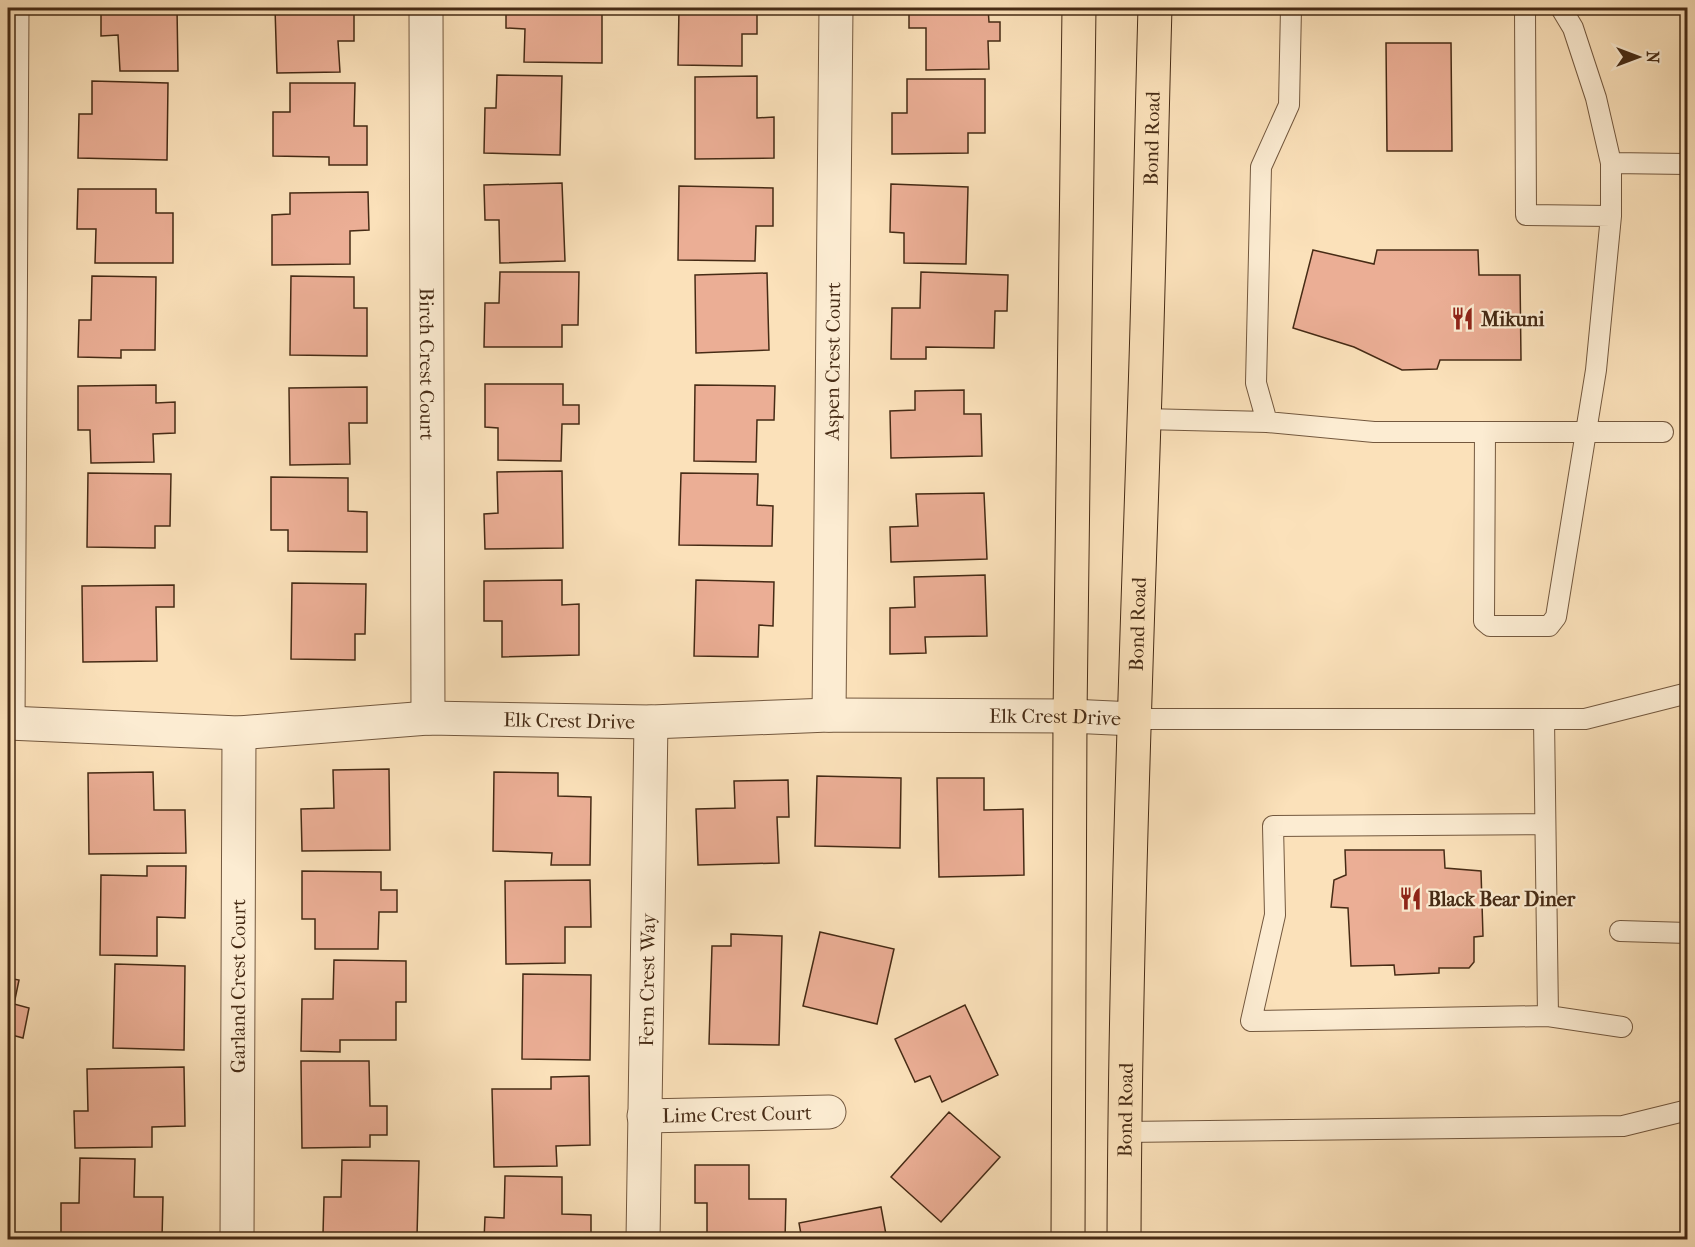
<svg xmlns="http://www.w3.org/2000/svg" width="1695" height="1247" font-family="'IM FELL French Canon',serif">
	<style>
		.building { fill: #ebae95; stroke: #462b15; stroke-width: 1.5 }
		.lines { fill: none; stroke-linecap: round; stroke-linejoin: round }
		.lane-casing { stroke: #73583e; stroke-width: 22 }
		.street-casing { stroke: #73583e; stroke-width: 35 }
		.primary-casing { stroke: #462b15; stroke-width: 35 }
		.lane { stroke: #fcecd2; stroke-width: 20 }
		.street { stroke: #fcecd2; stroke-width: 33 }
		.primary { stroke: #fbe1ba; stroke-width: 33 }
		.labels { text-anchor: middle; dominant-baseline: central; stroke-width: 4.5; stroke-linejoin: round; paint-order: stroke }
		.street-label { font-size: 20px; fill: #462b15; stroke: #fcecd2 }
		.poi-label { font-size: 20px; font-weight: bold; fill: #462b15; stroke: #fcecd2; text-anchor: start }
	</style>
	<rect width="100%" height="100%" fill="#fbe1ba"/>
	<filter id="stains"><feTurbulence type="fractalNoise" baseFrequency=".00333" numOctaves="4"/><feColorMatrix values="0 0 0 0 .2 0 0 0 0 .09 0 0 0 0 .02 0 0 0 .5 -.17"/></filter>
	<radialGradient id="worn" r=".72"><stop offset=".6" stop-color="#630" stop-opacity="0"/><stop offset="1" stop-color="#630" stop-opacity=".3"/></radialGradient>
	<path class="building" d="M 101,8 L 177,8 L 178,71 L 120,71 L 118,35 L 101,36 Z
		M 275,8 L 354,8 L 354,41 L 338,41 L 340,72 L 277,73 Z
		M 506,8 L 584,8 L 584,12 L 602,13 L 602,63 L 524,62 L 525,29 L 506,28 Z
		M 679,8 L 757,8 L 757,34 L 742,34 L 742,66 L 678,65 Z
		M 909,8 L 988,8 L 989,22 L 1000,22 L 1000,41 L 988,41 L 989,69 L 926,70 L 926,28 L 909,28 Z
		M 1386,43 L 1451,43 L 1452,151 L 1387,151 Z
		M 497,75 L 562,76 L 560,155 L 484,153 L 485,108 L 496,108 Z
		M 757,76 L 757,118 L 774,117 L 774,158 L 695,159 L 695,77 Z
		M 907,79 L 985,79 L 985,133 L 968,133 L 968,153 L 892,154 L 892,113 L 907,113 Z
		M 92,81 L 168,83 L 167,160 L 78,158 L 79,114 L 92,114 Z
		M 290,83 L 355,83 L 354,126 L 367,126 L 367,165 L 329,165 L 329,157 L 273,156 L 273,112 L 290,112 Z
		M 562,183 L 565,261 L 500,263 L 499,220 L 485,220 L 484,185 Z
		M 891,184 L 968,187 L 966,264 L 904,263 L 904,233 L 890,232 Z
		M 679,186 L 773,188 L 773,226 L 756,226 L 755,261 L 678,260 Z
		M 78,189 L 156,189 L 156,213 L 173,213 L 173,263 L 95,263 L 96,229 L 77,229 Z
		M 368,192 L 369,230 L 350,231 L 350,264 L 272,265 L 272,215 L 290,214 L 290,193 Z
		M 1313,250 L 1374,264 L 1377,250 L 1478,250 L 1479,275 L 1520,275 L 1521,360 L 1440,360 L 1437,369 L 1402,370 L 1354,347 L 1293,328 Z
		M 500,272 L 579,272 L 578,325 L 562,325 L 562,347 L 484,347 L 485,303 L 499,303 Z
		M 921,272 L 1008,275 L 1007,311 L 995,311 L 994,348 L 926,347 L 926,359 L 891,359 L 892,308 L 920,308 Z
		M 767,273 L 769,350 L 696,353 L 695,275 Z
		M 92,276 L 156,277 L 155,350 L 121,350 L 121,358 L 78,357 L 79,320 L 91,320 Z
		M 291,276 L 354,277 L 354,308 L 367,308 L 367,356 L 290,355 Z
		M 485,384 L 563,384 L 563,405 L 579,405 L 579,424 L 562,424 L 561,461 L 498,460 L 498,428 L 485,427 Z
		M 156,385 L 156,403 L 175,402 L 175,433 L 153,434 L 154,462 L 91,463 L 90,430 L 78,430 L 78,386 Z
		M 695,385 L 775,386 L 774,420 L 757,420 L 756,462 L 694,461 Z
		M 367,387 L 367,423 L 349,423 L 350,464 L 290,465 L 289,388 Z
		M 964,390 L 964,414 L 981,414 L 982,456 L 891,458 L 890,411 L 915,410 L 915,391 Z
		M 562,471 L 563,548 L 485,549 L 484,514 L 498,513 L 497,472 Z
		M 88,473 L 171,474 L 170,526 L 155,526 L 155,548 L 87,547 Z
		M 681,473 L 758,474 L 757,505 L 773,506 L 772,546 L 679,545 Z
		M 271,477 L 348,478 L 348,511 L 367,512 L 367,552 L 288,551 L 288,530 L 271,530 Z
		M 984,493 L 987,559 L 891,562 L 890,527 L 918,526 L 916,494 Z
		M 985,575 L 987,636 L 925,637 L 926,653 L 890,654 L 890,608 L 915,607 L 914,577 Z
		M 562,580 L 562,605 L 579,604 L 579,655 L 502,657 L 502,621 L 484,621 L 484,581 Z
		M 696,580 L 774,582 L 773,626 L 759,625 L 758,657 L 694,656 Z
		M 292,583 L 366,584 L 365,634 L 355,634 L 355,660 L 291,659 Z
		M 174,585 L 174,607 L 156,607 L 157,661 L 83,662 L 82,586 Z
		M 389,769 L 390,850 L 302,851 L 301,809 L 334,808 L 333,770 Z
		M 1682,771 L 1688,771 L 1688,903 L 1681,902 Z
		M 153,772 L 154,810 L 185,810 L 186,853 L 89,854 L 88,773 Z
		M 494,772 L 558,773 L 558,796 L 591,797 L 590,865 L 551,865 L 552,853 L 493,851 Z
		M 817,776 L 901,778 L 900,848 L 815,846 Z
		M 937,778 L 984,778 L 984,810 L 1023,809 L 1024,875 L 939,877 Z
		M 788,780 L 789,817 L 777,817 L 779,863 L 698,865 L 696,809 L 735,808 L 734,781 Z
		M 1345,850 L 1444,850 L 1445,868 L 1481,871 L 1483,936 L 1474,937 L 1474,962 L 1469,968 L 1439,968 L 1439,973 L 1395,975 L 1394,965 L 1351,966 L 1348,908 L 1331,907 L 1334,880 L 1346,875 Z
		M 147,866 L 186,866 L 185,918 L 157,917 L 157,956 L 100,955 L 101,875 L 147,876 Z
		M 302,871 L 381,872 L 381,890 L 397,890 L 397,912 L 379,912 L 378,949 L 315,949 L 315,919 L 302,919 Z
		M 590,880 L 591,927 L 565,927 L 565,963 L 506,964 L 505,881 Z
		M 820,932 L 894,949 L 877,1024 L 803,1006 Z
		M 731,934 L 782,936 L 779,1045 L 709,1044 L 712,946 L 731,946 Z
		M 334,960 L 406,961 L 406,1002 L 396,1002 L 396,1040 L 340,1040 L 340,1052 L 301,1051 L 302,999 L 333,999 Z
		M 115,964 L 185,966 L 184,1050 L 113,1048 Z
		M 523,974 L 591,975 L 590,1060 L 522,1059 Z
		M 8,978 L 19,980 L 14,1004 L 29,1008 L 23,1038 L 8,1034 Z
		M 965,1005 L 998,1075 L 942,1102 L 930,1076 L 915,1082 L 895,1039 Z
		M 301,1061 L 369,1061 L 370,1106 L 387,1106 L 387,1135 L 370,1135 L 370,1147 L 302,1148 Z
		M 184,1067 L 185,1126 L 152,1127 L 152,1147 L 75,1148 L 74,1111 L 88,1111 L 87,1069 Z
		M 589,1076 L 590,1145 L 556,1146 L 557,1166 L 494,1167 L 492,1089 L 551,1089 L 551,1077 Z
		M 949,1112 L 1000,1157 L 941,1222 L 891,1177 Z
		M 80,1158 L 135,1159 L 134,1197 L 163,1197 L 162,1238 L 61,1236 L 61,1203 L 79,1203 Z
		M 342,1160 L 419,1161 L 417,1236 L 323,1234 L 324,1197 L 341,1197 Z
		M 695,1165 L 749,1165 L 749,1199 L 786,1199 L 785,1240 L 707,1240 L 707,1203 L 695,1203 Z
		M 505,1176 L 562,1177 L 562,1214 L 591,1215 L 591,1240 L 484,1240 L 485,1217 L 504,1218 Z
		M 881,1207 L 887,1240 L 802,1240 L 799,1223 Z"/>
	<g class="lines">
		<defs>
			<path id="lane" d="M 1525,8 L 1526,215 L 1611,216
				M 1611,163 L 1688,164
				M 1144,419 L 1267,422 L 1374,432 L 1663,432
				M 1267,422 L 1256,383 L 1261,167 L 1289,105 L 1291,8
				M 1485,432 L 1484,621 L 1490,626 L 1549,626 L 1556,617 L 1596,370 L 1611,216 L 1611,163 L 1596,98 L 1573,28 L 1561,8
				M 1134,719 L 1585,719 L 1688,693
				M 1544,719 L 1548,1016
				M 1545,824 L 1273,826 L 1275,915 L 1251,1021 L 1548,1016 L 1622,1027
				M 1620,931 L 1688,933
				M 1124,1132 L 1623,1126 L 1688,1110"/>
			<g id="street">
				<path id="s1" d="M 426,8 L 428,718"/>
				<path id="s2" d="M 829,715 L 836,8"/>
				<path id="s3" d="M 8,723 L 239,733 L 428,718 L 651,722 L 829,715 L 1070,716 L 1134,719"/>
				<path d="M 8,723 L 12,8"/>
				<path id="s4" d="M 644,1116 L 829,1112"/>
				<path id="s5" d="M 237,1240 L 239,733"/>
				<path id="s6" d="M 643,1240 L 651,722"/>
			</g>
			<g id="primary">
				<path d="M 1068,1240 L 1070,716 L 1079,8"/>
				<path id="s7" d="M 1124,1240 C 1125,967 1135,695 1144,422 C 1149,284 1151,146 1155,8"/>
			</g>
		</defs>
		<use href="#lane" class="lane-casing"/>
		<use href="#street" class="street-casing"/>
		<use href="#primary" class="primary-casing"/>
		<use href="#lane" class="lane"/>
		<use href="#street" class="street"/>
		<use href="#primary" class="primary"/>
	</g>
	<defs>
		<symbol id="restaurant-bare" viewBox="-9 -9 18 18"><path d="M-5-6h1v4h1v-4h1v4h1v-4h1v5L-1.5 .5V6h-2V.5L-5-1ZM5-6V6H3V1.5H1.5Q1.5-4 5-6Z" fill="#8f2418" stroke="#fcecd2" stroke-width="2.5" paint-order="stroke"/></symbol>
	</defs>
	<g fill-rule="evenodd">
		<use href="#restaurant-bare" x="1446" y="302" width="33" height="33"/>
		<use href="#restaurant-bare" x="1394" y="882" width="33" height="33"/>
	</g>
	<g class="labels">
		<g class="street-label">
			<text stroke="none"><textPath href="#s7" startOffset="1102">Bond Road</textPath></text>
			<text stroke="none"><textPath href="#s2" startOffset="354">Aspen Crest Court</textPath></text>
			<text stroke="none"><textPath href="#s1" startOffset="356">Birch Crest Court</textPath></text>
			<text stroke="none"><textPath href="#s7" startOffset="616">Bond Road</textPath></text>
			<text stroke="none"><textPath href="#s3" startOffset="1048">Elk Crest Drive</textPath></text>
			<text stroke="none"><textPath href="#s3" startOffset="562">Elk Crest Drive</textPath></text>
			<text stroke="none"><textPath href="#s6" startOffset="260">Fern Crest Way</textPath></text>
			<text stroke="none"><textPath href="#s5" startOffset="254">Garland Crest Court</textPath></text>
			<text stroke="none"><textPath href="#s7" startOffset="130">Bond Road</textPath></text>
			<text stroke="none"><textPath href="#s4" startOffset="93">Lime Crest Court</textPath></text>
		</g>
		<g class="poi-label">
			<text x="1481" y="319">Mikuni</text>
			<text x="1428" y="899">Black Bear Diner</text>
		</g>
	</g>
	<rect width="1695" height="1247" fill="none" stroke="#fbe1ba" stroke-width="30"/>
	<rect x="9" y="9" width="1677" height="1229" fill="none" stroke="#462b15" stroke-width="3"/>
	<rect x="15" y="15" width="1665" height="1217" fill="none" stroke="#462b15" stroke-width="1.5"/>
	<g transform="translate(1638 57) rotate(90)" stroke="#fcecd2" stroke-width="4.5" paint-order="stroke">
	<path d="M0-4.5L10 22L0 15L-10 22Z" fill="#462b15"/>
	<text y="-9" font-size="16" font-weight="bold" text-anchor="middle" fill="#462b15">N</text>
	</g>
	<rect width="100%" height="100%" filter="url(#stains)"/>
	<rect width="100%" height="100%" fill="url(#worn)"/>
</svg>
